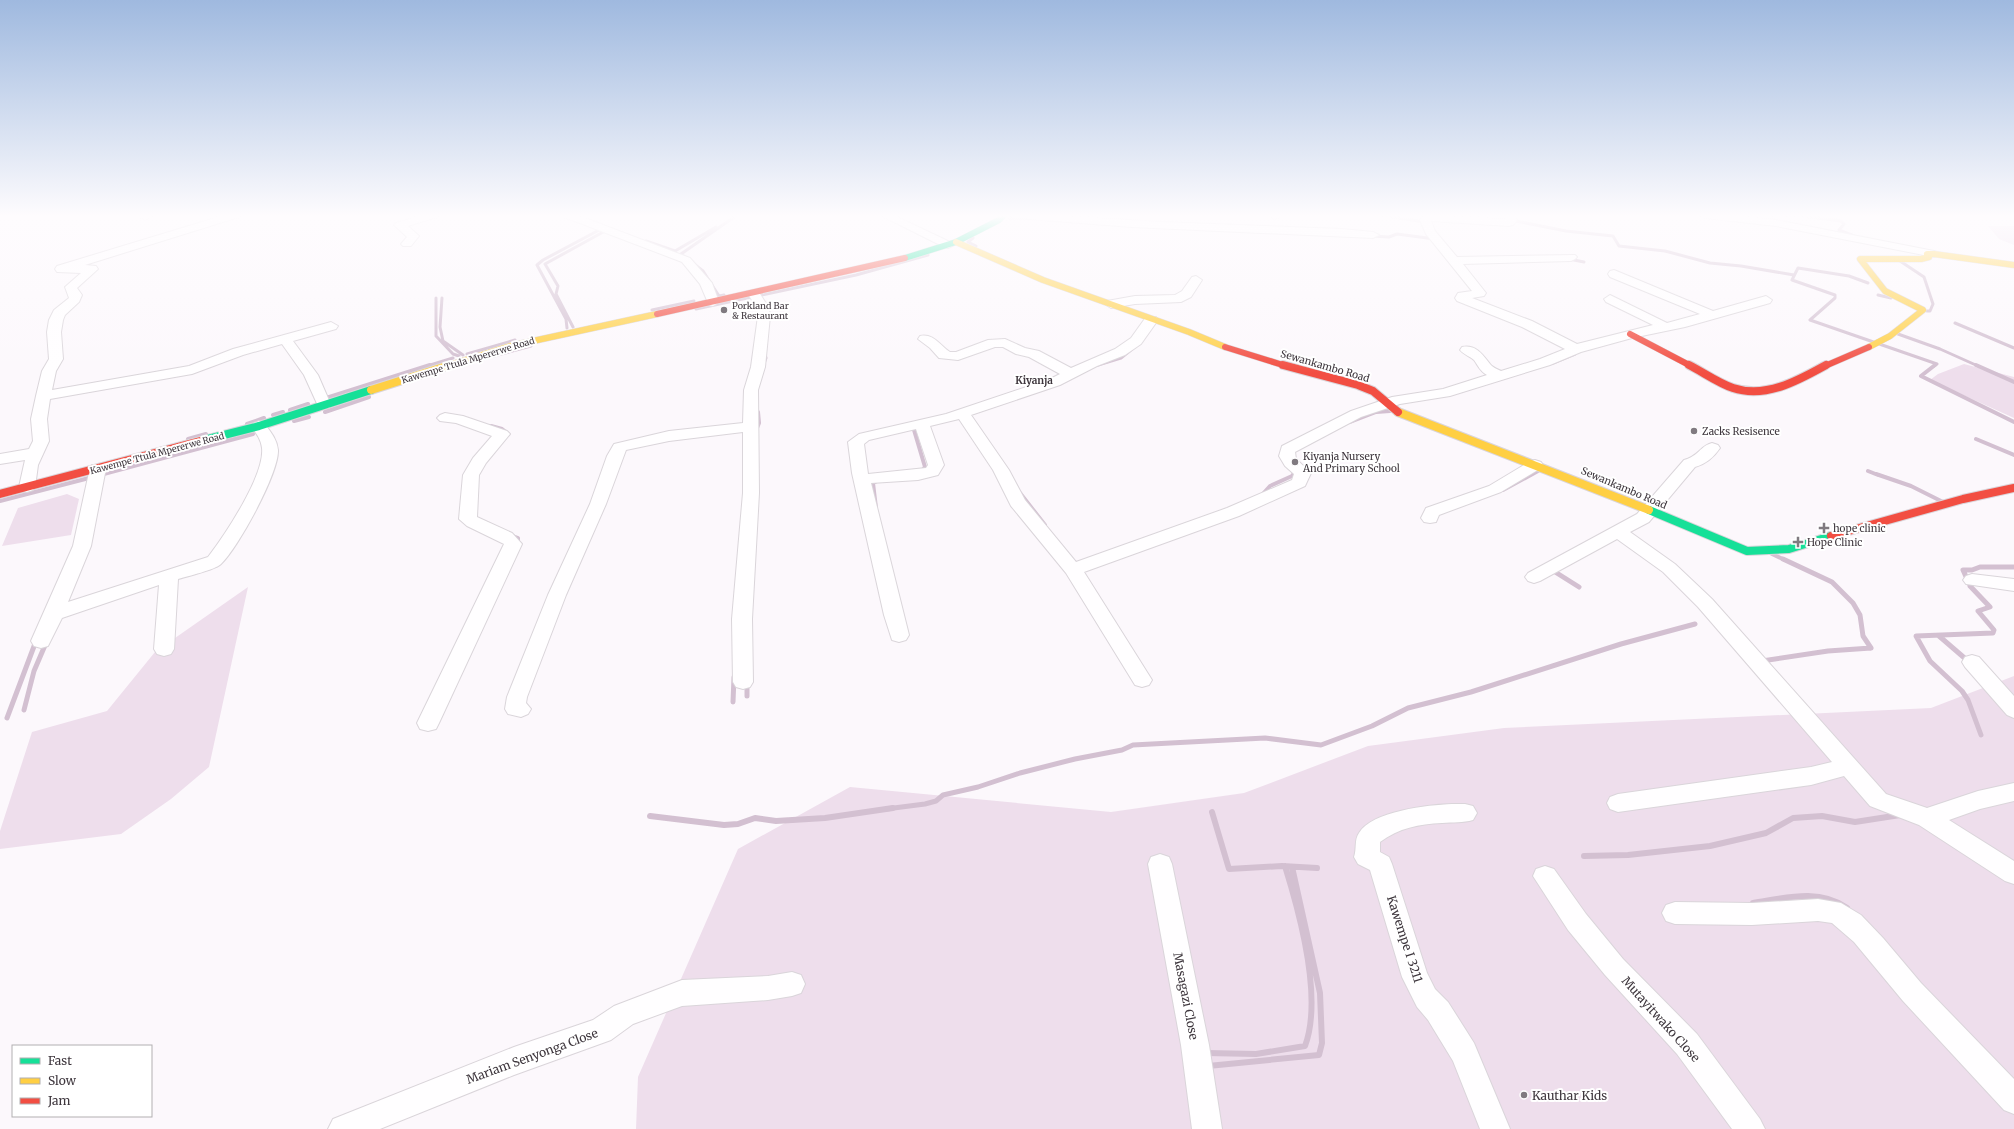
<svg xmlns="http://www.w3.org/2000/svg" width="2014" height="1129" font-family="Merriweather,serif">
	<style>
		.green { fill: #eedeec }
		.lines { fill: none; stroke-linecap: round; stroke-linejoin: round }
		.stream-far3 { stroke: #d3c0d1; stroke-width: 3 }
		.stream-far2 { stroke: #d3c0d1; stroke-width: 4 }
		.stream-far1 { stroke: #d3c0d1; stroke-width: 5 }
		.stream { stroke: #d3c0d1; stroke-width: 6 }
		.street-casing { stroke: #dad5da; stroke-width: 2 }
		.fast-far1-casing { stroke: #dad5da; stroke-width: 7 }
		.fast-casing { stroke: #dad5da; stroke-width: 10 }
		.slow-far1-casing { stroke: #dad5da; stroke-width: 7 }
		.slow-casing { stroke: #dad5da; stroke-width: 10 }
		.jam-far1-casing { stroke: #dad5da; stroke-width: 7 }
		.jam-casing { stroke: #dad5da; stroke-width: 10 }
		.street { fill: #fffeff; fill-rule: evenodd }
		.fast-far1 { stroke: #16e098; stroke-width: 6 }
		.fast { stroke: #16e098; stroke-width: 8 }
		.slow-far1 { stroke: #ffcf43; stroke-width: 6 }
		.slow { stroke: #ffcf43; stroke-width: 8 }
		.jam-far1 { stroke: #f24e42; stroke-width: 6 }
		.jam { stroke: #f24e42; stroke-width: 8 }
		.poi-dot { fill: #807a80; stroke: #fff; stroke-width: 1.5 }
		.labels { text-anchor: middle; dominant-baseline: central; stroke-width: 4; stroke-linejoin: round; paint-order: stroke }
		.far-poi-label { font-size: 9px; fill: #3e363d; stroke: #fff; text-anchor: start }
		.far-street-label { font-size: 9px; fill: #3e363d; stroke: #fff }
		.street-label { font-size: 10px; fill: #3e363d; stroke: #fff }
		.far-quarter-label { font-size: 10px; font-weight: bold; fill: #3e363d; stroke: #fff }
		.poi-label { font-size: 10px; fill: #3e363d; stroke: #fff; text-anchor: start }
		.near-street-label { font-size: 12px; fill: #3e363d; stroke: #fff }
		.near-poi-label { font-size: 12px; fill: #3e363d; stroke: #fff; text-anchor: start }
	</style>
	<rect width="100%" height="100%" fill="#fcf8fc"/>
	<path class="green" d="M 1988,226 L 2014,226 L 2014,245 L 1999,239 Z
		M 1964,364 L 2014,377 L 2014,418 L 1930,380 L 1938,374 Z
		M 67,494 L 79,499 L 71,535 L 2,546 L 18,508 Z
		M 248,587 L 209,767 L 171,799 L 121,834 L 0,849 L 0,831 L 32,732 L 107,711 L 155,652 Z
		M 2014,676 L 2014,1129 L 636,1129 L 638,1077 L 738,849 L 850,787 L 1111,812 L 1244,793 L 1368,746 L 1504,728 L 1931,708 Z"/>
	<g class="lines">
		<path class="stream-far3" d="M 1040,215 L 1093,217 L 1094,220 L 1098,220
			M 1381,215 L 1424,222 L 1425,225
			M 1711,215 L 1721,216
			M 1758,215 L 1764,221
			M 1772,215 L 1803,216 L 1841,221 L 1844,224 L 1839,230 L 1859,238
			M 1010,218 L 1021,218
			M 1511,220 L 1566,231 L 1613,236 L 1619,246 L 1665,251 L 1710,263 L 1741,266 L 1794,275
			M 1371,236 L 1389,237 L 1397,234 L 1435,239
			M 973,238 L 968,242 L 976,246
			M 646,241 L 675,251 L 716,227
			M 1569,259 L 1584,262
			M 1900,261 L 1924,277 L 1933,304 L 1930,311 L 1927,311
			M 1868,283 L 1849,276 L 1798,268 L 1792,280 L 1835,295 L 1835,298 L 1810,320 L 1937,364 L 1934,366
			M 724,295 L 719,296 L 703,271 L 681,254 L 737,215
			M 1878,295 L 1891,298
			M 436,298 L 436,336 L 453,354 L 459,356
			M 442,298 L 440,327 L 443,341 L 463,355
			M 696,309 L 856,275 L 928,255
			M 652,310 L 694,301
			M 1955,323 L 2014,348
			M 573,327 L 556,294 L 558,286 L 545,264 L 605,231
			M 567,328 L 566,319 L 537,265 L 543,260 L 601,229
			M 1898,334 L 1940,349 L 1978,366
			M 467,354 L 515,340
			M 494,356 L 531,346
			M 1553,363 L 1575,354
			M 1098,365 L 1121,358 L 1137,345
			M 427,366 L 453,358
			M 763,366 L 766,358 L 764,351"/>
		<path class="stream-far2" d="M 1935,365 L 1921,376 L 2014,422
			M 1976,365 L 2014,382
			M 763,367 L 764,365
			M 323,399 L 430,365
			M 290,410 L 308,404
			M 325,412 L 369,397
			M 273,415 L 283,412
			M 294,421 L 309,417
			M 1350,422 L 1376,412 L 1390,411
			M 247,424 L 264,418
			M 491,426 L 502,429 L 507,433
			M 915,427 L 914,430 L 925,467 L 922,471
			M 757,428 L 759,423 L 758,412
			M 188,439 L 206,434
			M 1976,439 L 2014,455
			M 1868,471 L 1878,475
			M 1876,474 L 1911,486 L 1943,502
			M 100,475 L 253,434
			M 1503,490 L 1538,471
			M 1020,493 L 1045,525
			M 1261,496 L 1270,486 L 1292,476 L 1296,470
			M 0,501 L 93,477
			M 876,508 L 873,483 L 877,481
			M 510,535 L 518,538 L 518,546
			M 1772,554 L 1785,560"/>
		<path class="stream-far1" d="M 1783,559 L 1832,582 L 1853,603 L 1860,615 L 1863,636 L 1871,648
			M 1552,570 L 1579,587
			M 1968,581 L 1963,570 L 1972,570 L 1980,567 L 2014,567
			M 1971,581 L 1969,581 L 1970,586 L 1990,607 L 1978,611 L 1994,630 L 1993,633 L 1916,636 L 1930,661 L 1962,691 L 1968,700 L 1981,735
			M 1939,636 L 1968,661
			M 1762,661 L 1828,651 L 1871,648
			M 747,682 L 747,696
			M 733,702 L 734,677
			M 24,710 L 34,671 L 46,643
			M 7,718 L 36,641
			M 886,809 L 925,804 L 936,801 L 943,795 L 978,787 L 1020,773 L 1075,759 L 1122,750 L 1133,745 L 1265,738 L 1321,745 L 1372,726 L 1408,708 L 1471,692 L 1621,644 L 1695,624"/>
		<path class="stream" d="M 1212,812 L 1229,869 L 1282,866 L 1317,868
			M 650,816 L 724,825 L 738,824 L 755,818 L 776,821 L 825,818 L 893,808
			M 1584,856 L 1628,855 L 1710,846 L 1766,833 L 1793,818 L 1822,816 L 1855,822 L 1900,815
			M 1753,903 C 1785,898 1819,888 1847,908
			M 1206,1053 L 1256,1054 L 1305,1046 C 1323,998 1300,914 1285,866
			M 1208,1066 L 1319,1055 L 1322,1043 L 1320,993 L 1292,867"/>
		<defs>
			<path id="street" d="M 141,215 L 153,215 L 145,220 L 140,217 Z
				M 225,215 L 240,215 L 239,217 L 85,265 L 96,266 L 98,269 L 77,288 L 82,295 L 79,302 L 65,315 L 63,320 L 61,332 L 63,359 L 56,371 L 52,390 L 189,366 L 233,349 L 331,322 L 338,326 L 336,329 L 293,341 L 318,375 L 331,405 L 329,408 L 319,408 L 304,375 L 282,344 L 243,355 L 192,374 L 50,399 L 47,419 L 49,441 L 38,465 L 35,487 L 33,490 L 27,492 L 21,490 L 19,487 L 25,460 L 0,464 L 0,454 L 29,449 L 33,441 L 31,419 L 36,396 L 42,371 L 49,359 L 47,332 L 49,320 L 54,310 L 69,298 L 65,287 L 81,273 L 57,272 L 55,269 L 57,266 Z
				M 423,215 L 438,215 L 437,217 L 408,226 L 419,236 L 411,246 L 403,246 L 401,244 L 407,237 L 394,225 L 396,223 Z
				M 563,215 L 577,215 L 690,258 L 712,283 L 719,302 L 713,306 L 709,305 L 700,284 L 682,262 L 564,217 Z
				M 880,215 L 893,215 L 952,243 L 954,245 L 948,248 L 944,247 Z
				M 1011,215 L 1049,215 L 1161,222 L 1342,229 L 1373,232 L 1379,235 L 1373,238 L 1132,227 L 1016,218 Z
				M 1272,215 L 1283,215 L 1276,219 L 1272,218 Z
				M 1429,215 L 1506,219 L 1504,215 L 1514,215 L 1517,220 L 1513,225 L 1509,226 L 1431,221 L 1435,231 L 1457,257 L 1575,255 L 1577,257 L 1575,259 L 1571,261 L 1463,264 L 1486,293 L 1484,296 L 1472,298 L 1532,321 L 1577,344 L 1653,325 L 1606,302 L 1604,299 L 1610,295 L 1667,323 L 1700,314 L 1610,277 L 1608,274 L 1610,271 L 1614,270 L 1713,311 L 1766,296 L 1772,300 L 1770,303 L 1685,327 L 1632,338 L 1581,352 L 1550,365 L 1450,396 L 1400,404 L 1361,417 L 1295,452 L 1296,459 L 1311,473 L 1305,486 L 1239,516 L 1084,572 L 1152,680 L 1149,685 L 1142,687 L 1135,685 L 1066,573 L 1011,506 L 993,470 L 959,419 L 930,426 L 944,465 L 938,475 L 918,480 L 871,483 L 909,635 L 906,640 L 899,642 L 892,640 L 884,615 L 852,473 L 848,442 L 859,434 L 946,414 L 1050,379 L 1060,374 L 1029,357 L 1016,354 L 1003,347 L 995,347 L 958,360 L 939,358 L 930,348 L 918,339 L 920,336 C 934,333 940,346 950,352 L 956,352 L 988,340 L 1005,339 L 1025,348 L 1039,351 L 1071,368 L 1115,349 L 1131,338 L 1146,317 L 1156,317 L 1158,320 L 1141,344 L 1125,355 L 1097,366 L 1060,385 L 971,415 L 1009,470 L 1025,500 L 1076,562 L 1227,508 L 1292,480 L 1294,474 L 1285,466 L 1279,456 L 1282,446 L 1351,411 L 1392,397 L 1443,389 L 1487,375 C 1480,371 1479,367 1474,360 C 1470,356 1464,355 1460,350 L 1462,347 C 1476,344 1483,355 1490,364 C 1492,367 1497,369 1501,371 L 1540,359 L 1565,349 L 1522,327 L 1457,301 L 1455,298 L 1458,293 L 1472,291 L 1426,234 L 1420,220 L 1423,216 ZM 916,429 L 928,465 L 926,468 L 868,474 L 864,444 L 869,440 Z
				M 1700,215 L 1730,215 L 1776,220 L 1934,251 L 1940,254 L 1934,257 L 1776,226 L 1705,218 Z
				M 1196,276 L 1202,280 L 1191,297 L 1181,302 L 1135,304 L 1111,308 L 1105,304 L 1107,301 L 1135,296 L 1175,295 L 1182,291 L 1192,277 Z
				M 754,290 L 758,291 L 769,308 L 770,316 L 765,367 L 758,390 L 759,493 L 752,619 L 753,682 L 750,687 L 743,689 L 736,687 L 733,682 L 732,619 L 743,493 L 743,432 L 669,441 L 626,450 L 606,504 L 566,595 L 527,697 L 526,703 L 531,709 L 528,714 L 521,717 L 508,714 L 505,709 L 507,697 L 548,595 L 590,504 L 607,456 L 614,444 L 669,431 L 743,423 L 744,390 L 751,367 L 758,316 L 757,308 L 748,294 Z
				M 445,413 L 463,416 L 507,431 L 510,434 L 486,463 L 479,475 L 477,517 L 512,533 L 522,544 L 439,723 L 436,729 L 428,731 L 420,729 L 417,723 L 504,544 L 467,526 L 459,519 L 463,475 L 473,458 L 492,436 L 456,423 L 440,421 L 437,418 L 440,415 Z
				M 259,421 L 264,423 C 270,431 277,439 278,450 C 279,473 238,548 221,564 C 215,570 188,576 178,579 L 174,649 L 171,654 L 164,656 L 157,654 L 154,649 L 159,585 L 62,618 L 48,646 L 41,648 L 34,646 L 31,641 L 73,546 L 90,468 L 92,465 L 104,465 L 106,468 L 91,546 L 68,602 L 208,557 C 225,535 265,475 262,448 C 261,439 256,433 251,426 L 254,423 Z
				M 1712,443 L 1718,445 L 1720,448 C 1714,457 1706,464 1695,467 L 1649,522 L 1630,532 L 1675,564 L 1712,599 L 1886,794 L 1927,808 L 1978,791 L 2014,783 L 2014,801 L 1980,809 L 1949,820 L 2014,861 L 2014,884 L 2005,881 L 1919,825 L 1870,806 L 1844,776 L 1811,785 L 1618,812 L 1610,809 L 1607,803 L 1610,797 L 1618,794 L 1811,767 L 1832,762 L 1698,607 L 1663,572 L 1617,539 L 1540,581 L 1534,583 L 1528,581 L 1525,577 L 1528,573 L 1637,514 L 1684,460 C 1699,456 1700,446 1712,443 Z
				M 1535,460 L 1541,462 L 1543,465 L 1541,468 L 1501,492 L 1439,515 L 1436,522 L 1430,523 L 1424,522 L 1421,518 L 1426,508 L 1489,486 L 1529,462 Z
				M 1972,574 L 2014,579 L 2014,591 L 1966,584 L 1963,580 L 1966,576 Z
				M 1972,655 L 1979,657 L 2014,696 L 2014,718 L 2007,715 L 1965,667 L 1962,662 L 1965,657 Z
				M 1452,804 L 1465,804 L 1473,806 L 1477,813 L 1473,820 C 1463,823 1453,822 1442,823 C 1419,824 1399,828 1380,842 L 1380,852 L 1389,857 L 1392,864 L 1427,973 L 1435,989 L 1448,1002 L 1474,1043 L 1510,1129 L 1480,1129 L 1453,1061 L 1428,1020 L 1417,1007 L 1402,977 L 1370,870 L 1358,864 L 1354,857 C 1357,849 1354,840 1359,833 C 1372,811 1428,805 1452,804 Z
				M 1160,854 L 1169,857 L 1172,864 L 1209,1045 L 1222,1129 L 1192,1129 L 1181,1045 L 1148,864 L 1151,857 Z
				M 1545,866 L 1554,869 L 1586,914 L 1623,959 L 1697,1034 L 1760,1119 L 1765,1129 L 1732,1129 L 1677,1054 L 1605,975 L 1568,930 L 1533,876 L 1536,869 Z
				M 1818,899 L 1841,903 L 1861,915 L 1883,938 L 1921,983 L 2014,1079 L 2014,1114 L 2004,1110 L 1903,1001 L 1854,942 L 1832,923 L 1818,921 L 1752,925 L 1675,924 L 1666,921 L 1662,913 L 1666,905 L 1675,902 L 1752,903 Z
				M 792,972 L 801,975 L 805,984 L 801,993 L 792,996 L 768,1000 L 682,1006 L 633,1024 L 611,1040 L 514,1075 L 380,1129 L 328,1129 L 333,1119 L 514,1047 L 593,1020 L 614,1006 L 682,980 L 768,976 Z"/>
			<path id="fast-far1" d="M 905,258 L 956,242 L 999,220 L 1004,215"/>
			<path id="fast" d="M 204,440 L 259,426 L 371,390
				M 1649,510 L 1747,551 L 1789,549 L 1831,536"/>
			<path id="slow-far1" d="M 956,242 L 1043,280 L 1189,332 L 1225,347
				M 1869,347 L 1890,336 L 1923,310 L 1885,291 L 1860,259 L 1921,259 L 1929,257 L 1927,254 L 1934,254 L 2014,265
				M 446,366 L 510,346 L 657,314"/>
			<path id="slow" d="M 371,390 L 450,365
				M 1398,412 L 1649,510"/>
			<path id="jam-far1" d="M 657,314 L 905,258
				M 1630,334 L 1691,366
				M 1225,347 L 1286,366
				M 1825,366 L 1869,347"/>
			<path id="jam" d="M 1283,365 L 1358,385 L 1373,391 L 1398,412
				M 1689,365 C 1703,372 1718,383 1733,388 C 1766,399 1799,380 1826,365
				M 0,494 L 204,440
				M 1831,536 L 1963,499 L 2014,488"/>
		</defs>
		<use href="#street" class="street-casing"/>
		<use href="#fast-far1" class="fast-far1-casing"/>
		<use href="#fast" class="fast-casing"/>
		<use href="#slow-far1" class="slow-far1-casing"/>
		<use href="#slow" class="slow-casing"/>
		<use href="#jam-far1" class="jam-far1-casing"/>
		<use href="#jam" class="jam-casing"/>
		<use href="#street" class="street"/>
		<use href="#fast-far1" class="fast-far1"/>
		<use href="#fast" class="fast"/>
		<use href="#slow-far1" class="slow-far1"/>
		<use href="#slow" class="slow"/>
		<use href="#jam-far1" class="jam-far1"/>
		<use href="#jam" class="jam"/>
	</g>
	<linearGradient id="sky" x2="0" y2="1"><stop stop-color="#9fb9df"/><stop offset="0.58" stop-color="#fefcfe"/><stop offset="1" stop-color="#fefcfe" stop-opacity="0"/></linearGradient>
	<rect width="2014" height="373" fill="url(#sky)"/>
	<g class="poi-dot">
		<circle cx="724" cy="310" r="4"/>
		<circle cx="1694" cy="431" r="4"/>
		<circle cx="1295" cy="462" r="4"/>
		<path d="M1822 522h4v4h4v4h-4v4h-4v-4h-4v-4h4z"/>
		<path d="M1796 536h4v4h4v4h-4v4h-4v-4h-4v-4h4z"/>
		<circle cx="1524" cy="1095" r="4"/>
	</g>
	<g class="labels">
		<g class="far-poi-label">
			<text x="732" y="305">Porkland Bar<tspan x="732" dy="10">&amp; Restaurant</tspan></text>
		</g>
		<g class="far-street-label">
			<text transform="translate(468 360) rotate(-17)">Kawempe Ttula Mpererwe Road</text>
			<text transform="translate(157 453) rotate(-15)">Kawempe Ttula Mpererwe Road</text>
		</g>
		<g class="street-label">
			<text transform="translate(1325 366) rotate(16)">Sewankambo Road</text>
			<text transform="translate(1624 488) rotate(23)">Sewankambo Road</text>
		</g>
		<g class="far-quarter-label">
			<text x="1034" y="380">Kiyanja</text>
		</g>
		<g class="poi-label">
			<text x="1702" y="431">Zacks Resisence</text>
			<text x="1303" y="456">Kiyanja Nursery<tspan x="1303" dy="12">And Primary School</tspan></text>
			<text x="1833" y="528">hope clinic</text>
			<text x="1807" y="542">Hope Clinic</text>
		</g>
		<g class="near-street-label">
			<text transform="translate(1405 939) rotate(72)">Kawempe I 3211</text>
			<text transform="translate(1186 996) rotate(79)">Masagazi Close</text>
			<text transform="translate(1661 1019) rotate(48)">Mutayitwako Close</text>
			<text transform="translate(532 1056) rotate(-20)">Mariam Senyonga Close</text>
		</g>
		<g class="near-poi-label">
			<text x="1532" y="1095">Kauthar Kids</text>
		</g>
	</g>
	<rect x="12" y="1045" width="140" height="72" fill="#ffffff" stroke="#b2afb1"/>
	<rect x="20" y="1058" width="20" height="6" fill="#16e098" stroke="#b2afb1"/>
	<text x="48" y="1065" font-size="12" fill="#3e363d">Fast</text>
	<rect x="20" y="1078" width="20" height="6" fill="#ffcf43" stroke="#b2afb1"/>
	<text x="48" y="1085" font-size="12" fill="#3e363d">Slow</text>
	<rect x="20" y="1098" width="20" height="6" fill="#f24e42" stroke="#b2afb1"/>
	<text x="48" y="1105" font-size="12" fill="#3e363d">Jam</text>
</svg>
